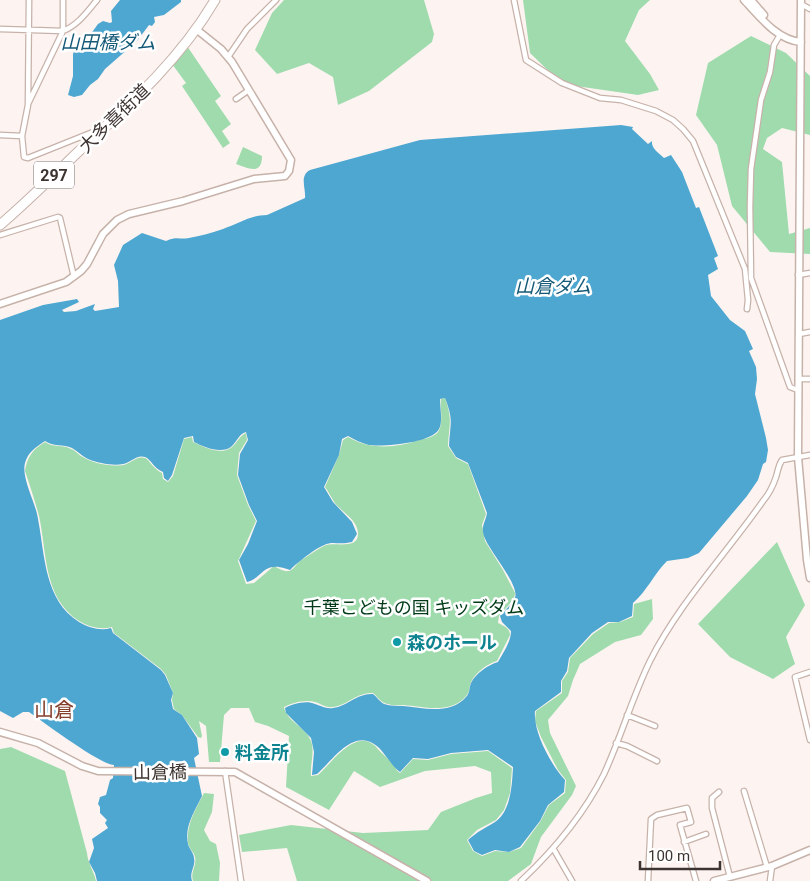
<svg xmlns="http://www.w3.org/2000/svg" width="810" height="881" font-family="Roboto,'Noto Sans JP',sans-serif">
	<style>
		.green { fill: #a0dbae }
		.water { fill: #4ea7d1 }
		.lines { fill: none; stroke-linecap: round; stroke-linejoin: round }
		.street-casing { stroke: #c7b2aa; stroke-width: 7 }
		.secondary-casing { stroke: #c7b2aa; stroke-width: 9 }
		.highway-casing { stroke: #c7b2aa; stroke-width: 11 }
		.street { stroke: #fff; stroke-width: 4.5 }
		.secondary { stroke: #fff; stroke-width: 6 }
		.highway { stroke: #fff; stroke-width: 9 }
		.culture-dot { fill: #0f9aa8; stroke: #fff; stroke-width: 2 }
		.labels { text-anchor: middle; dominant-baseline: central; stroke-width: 5; stroke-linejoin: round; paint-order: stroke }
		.shield { fill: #fff; stroke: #77716f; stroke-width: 1 }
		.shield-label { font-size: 16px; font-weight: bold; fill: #3d3431 }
		.street-label { font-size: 18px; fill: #3d3431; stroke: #fff }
		.park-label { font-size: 18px; fill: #003a18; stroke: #fff }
		.culture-label { font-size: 18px; font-weight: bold; fill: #0d838f; stroke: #fff; text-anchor: start }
		.water-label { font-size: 19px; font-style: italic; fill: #145977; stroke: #fff }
		.quarter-label { font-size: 20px; fill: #843f2c; stroke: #fff }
	</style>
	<rect width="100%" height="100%" fill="#fdf4f1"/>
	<path class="green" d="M 284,0 L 424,0 L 434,34 L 432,42 L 369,91 L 338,105 L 333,77 L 309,63 L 277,74 L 255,50 L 272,13 Z
		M 523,0 L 650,0 L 639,10 L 625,41 L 650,74 L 659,90 L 638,95 L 562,84 L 530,53 Z
		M 751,36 L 786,53 L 810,76 L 810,135 L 782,128 L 767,138 L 763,149 L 782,162 L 789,234 L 810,228 L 810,254 L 770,252 L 732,206 L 717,145 L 696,115 L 708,63 Z
		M 187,46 L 221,96 L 215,101 L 231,124 L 222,131 L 230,143 L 223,148 L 182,86 L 186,83 L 172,64 Z
		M 243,147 L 262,156 C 262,176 248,168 236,164 Z
		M 445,398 C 453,421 449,424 448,446 L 456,458 L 468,464 L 486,514 L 482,525 L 485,541 L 503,570 L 515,593 L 514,599 L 499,616 L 498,623 C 504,626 510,628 510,635 L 497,661 C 487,664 476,672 471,682 C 469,687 470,692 466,696 C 452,714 423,707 404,705 C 399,705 393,706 388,704 C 381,703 378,697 373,693 C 357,692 348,705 333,707 C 325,708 322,704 315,702 C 305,699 292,703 284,707 C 287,722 306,727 311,741 C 315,752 310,764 311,776 L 318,775 C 331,764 357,725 377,748 C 382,754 388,758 393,764 C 396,768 396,770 400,773 L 413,759 L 428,760 L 451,754 L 488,751 L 512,768 L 510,793 L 504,810 L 496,820 L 477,830 L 467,840 L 473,851 L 482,856 L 495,851 L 509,852 L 521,848 L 540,822 L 549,805 L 565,793 L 566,780 L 558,770 L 541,737 L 535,721 L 536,711 L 562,693 L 562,681 L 568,672 L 570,658 L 593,634 L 609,623 L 620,622 L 633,617 L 634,604 L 652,599 L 653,619 L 641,635 L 615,642 L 580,664 L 573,680 L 568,696 L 548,720 L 550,733 L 576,786 L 572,795 L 541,837 L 531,864 L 508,881 L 297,881 L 287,848 L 242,852 L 239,835 L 291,825 L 363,833 L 428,830 L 441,812 L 476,798 L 492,793 L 491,772 L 475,766 L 425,771 L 380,787 L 354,771 L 329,810 L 286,787 L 289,736 L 268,726 L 255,722 L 249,708 L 231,708 L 224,715 L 220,762 L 209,762 L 206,726 L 199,721 L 202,736 L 201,738 L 198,737 L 182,715 L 174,709 L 172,700 L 173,693 L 166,675 L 161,669 L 114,633 L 112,627 C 101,630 89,627 79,621 C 43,598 47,552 39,516 C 35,501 30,486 25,471 C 27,457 33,449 45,442 C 53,448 63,444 71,449 C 75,450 78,454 81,456 C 92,463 109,467 123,465 C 130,464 137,455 145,458 C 149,459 153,469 162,473 L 163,479 L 168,482 L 173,476 L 184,439 L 192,437 L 193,442 C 204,447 221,456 232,447 C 237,443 239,436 246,433 L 247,440 L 239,453 L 237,475 L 248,505 L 256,521 L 238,561 L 246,584 L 254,583 L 274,566 C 278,568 284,572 288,571 C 293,571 296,564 300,561 C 305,558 320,547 326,545 C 335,542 359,550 358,533 C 357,518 339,511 333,500 C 330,495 328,491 325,487 L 339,455 L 343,440 L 348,437 C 370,450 396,448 419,440 C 425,439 433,437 437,433 C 444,426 440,409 441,399 Z
		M 777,542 L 805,605 L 786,637 L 795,664 L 773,679 L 730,657 L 698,624 Z
		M 11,747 L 65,771 L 87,853 C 88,864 94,871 96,881 L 0,881 L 0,749 Z
		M 204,793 L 214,794 L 212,812 L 204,830 L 210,841 L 216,844 L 220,863 L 219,881 L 193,881 C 190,872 197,866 195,857 C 194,852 189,849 188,843 C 186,824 196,809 204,793 Z"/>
	<path class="water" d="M 120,0 L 181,0 L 181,2 L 164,15 L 154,17 L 155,22 L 152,26 L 149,25 L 137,41 L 105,69 L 98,79 L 90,85 L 82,95 L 74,97 L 68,95 L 73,76 L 73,54 L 75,49 L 90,35 L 98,24 L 103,21 L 110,23 L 112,22 L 111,11 Z
		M 621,125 L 633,127 L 632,129 L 648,144 L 652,141 C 651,149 659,153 664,158 L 671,155 L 682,172 L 696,208 L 699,207 L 718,256 L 714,258 L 718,269 L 708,275 L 711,296 L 730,320 L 745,331 L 753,349 L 749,351 L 756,367 L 757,379 L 755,394 L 766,438 L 768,450 L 766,462 L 763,464 L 758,480 L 747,496 L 699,553 L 688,558 L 667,561 C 654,574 647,591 633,603 L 632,616 L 619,622 L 608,622 L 592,633 L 569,658 L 567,671 L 561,681 L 561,692 L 535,711 C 533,732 551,765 565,780 L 564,792 L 548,805 L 540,821 L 520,847 L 509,852 L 495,850 L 482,855 L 474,851 L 468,840 C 477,832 485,828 495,822 C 511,811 512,785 513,767 L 488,750 L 451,753 L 428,759 L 413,758 L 400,772 C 391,766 384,750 374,744 C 352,729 331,762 317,774 L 312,775 L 314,752 L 311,738 L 286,713 L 285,708 C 293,704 306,700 315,704 C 322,706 325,709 333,708 C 348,706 357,693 373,694 C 377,697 380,702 384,704 C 391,706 397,706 403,706 C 423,708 451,715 466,697 C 470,693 469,688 471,683 C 476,673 488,665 498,662 C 503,653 511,642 511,631 L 502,622 L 500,616 C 504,611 513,603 515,598 C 520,583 485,548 483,532 C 482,525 486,520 487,513 L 468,463 L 456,457 L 449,446 C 450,423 454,421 445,398 L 440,399 C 440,407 443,422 439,429 C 432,443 384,447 369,445 C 361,443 355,440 348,436 L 342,439 L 339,455 L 324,487 L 333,502 L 352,522 L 357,534 L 352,542 C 344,544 339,543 331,543 C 320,544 298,562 290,570 C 286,569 279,566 274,567 C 263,567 258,580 247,582 L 239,560 L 248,544 L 257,521 L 249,505 L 238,475 L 240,454 L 248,440 L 246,432 C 239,434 237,441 232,446 C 222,455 204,447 194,442 L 193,436 L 184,438 L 172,475 L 168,481 L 164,478 L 163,472 C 153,468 151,459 145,457 C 137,454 130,463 123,464 C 113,466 98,463 88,459 C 82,456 77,451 72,448 C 63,444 53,447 45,441 C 36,447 28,452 25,463 C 21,478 36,503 38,519 C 45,555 44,600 79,622 C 89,628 101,631 111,628 L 113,633 L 161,670 L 165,675 L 173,693 L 171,700 L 173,709 L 182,715 L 197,738 L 199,754 L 194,758 L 202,796 C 195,811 184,826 188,844 C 189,849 194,853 194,858 C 196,866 189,872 192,881 L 97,881 L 95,873 L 89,862 L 94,848 L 92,839 L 108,828 L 105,823 L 107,820 L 100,813 L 100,807 L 98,804 L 100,797 L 106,795 L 110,780 L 113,778 L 114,765 C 101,765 43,722 29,712 L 23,712 L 13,718 L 0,711 L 0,320 L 43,305 L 77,299 L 79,302 L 62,310 L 64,312 L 76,311 L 95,304 L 93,309 L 95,311 L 119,307 L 118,281 L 114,265 L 123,245 L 142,233 L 166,241 C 178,236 179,240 189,238 C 200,236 212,233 223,229 C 238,224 251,215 267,215 L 305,198 C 306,188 299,176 310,170 L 420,140 Z"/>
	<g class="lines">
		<defs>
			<path id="street" d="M 29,0 L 28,105 L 22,136 L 24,157 L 28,158 L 98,130
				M 514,0 L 526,60 L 562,83 L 600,98 L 621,100 L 656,111 L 673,120 L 683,129 L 693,141 L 745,269 L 748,300 L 747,309
				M 801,4 L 810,9
				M 0,29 L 63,31 C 78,25 87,12 97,0
				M 780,35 L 774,45 L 770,72 L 761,100 L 751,169 L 750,207 L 751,278 L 790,387 L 798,390
				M 228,57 L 247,29 L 276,0
				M 236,99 L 249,90
				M 28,104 L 63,31 L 63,0
				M 0,135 L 22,136
				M 0,235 L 58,217 L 60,218 L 74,277
				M 798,275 L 810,273
				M 799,334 L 810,332
				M 799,379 L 810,379
				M 810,672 L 795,677 L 810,740
				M 627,715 L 655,726
				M 616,743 L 627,746 L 657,761
				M 225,771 L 241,881
				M 744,791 L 767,867
				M 719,792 L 712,798 L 712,808 L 730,877
				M 684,842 L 706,834
				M 553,848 L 572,881
				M 521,881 C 554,850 584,814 604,774 C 621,737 632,698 650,661 C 679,603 726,554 763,501 C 769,494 773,486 776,477 C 778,471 778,466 782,460 L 810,455
				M 648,881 L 651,819 L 657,815 L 687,808 L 691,822 L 680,825 L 696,881
				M 770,881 L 772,866"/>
			<path id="secondary" d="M 744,0 C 759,16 777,40 801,42
				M 751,0 L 764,15
				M 801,0 L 798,457 L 807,560 L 810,578
				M 0,304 L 66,282 L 81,271 L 87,264 L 103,234 L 117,220 L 129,214 L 183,201 L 254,179 L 285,176 L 289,171 L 291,160 L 232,62 L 221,49 L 196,29
				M 0,732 L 38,743 L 82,766 L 98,771 L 235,772 L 427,881
				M 714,881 L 772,866 L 810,850"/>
			<path id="highway" d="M 0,225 C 27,202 52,177 78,152 C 128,106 180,60 215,0"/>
		</defs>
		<use href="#street" class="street-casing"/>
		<use href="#secondary" class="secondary-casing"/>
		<use href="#highway" class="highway-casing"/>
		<use href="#street" class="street"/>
		<use href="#secondary" class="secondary"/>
		<use href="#highway" class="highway"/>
	</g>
	<g class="culture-dot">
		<circle cx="397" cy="642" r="5"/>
		<circle cx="225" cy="752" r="5"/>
	</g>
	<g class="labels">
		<rect class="shield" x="34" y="161.5" width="40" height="27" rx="4"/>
		<g class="shield-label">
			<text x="54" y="175">297</text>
		</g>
		<g class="street-label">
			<text transform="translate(114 118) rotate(-44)">大多喜街道</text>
			<text transform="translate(160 772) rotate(-1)">山倉橋</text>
		</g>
		<g class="park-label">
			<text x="414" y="607">千葉こどもの国 キッズダム</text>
		</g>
		<g class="culture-label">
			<text x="407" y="642">森のホール</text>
			<text x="235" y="752">料金所</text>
		</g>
		<g class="water-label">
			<text x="108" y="42">山田橋ダム</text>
			<text x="553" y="286">山倉ダム</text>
		</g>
		<g class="quarter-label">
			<text x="54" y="710">山倉</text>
		</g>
	</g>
	<path d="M640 861v8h80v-8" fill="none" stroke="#3d3431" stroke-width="2.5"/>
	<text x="648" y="861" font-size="15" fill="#3d3431" stroke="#ffffff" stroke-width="4" paint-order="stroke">100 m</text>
</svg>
